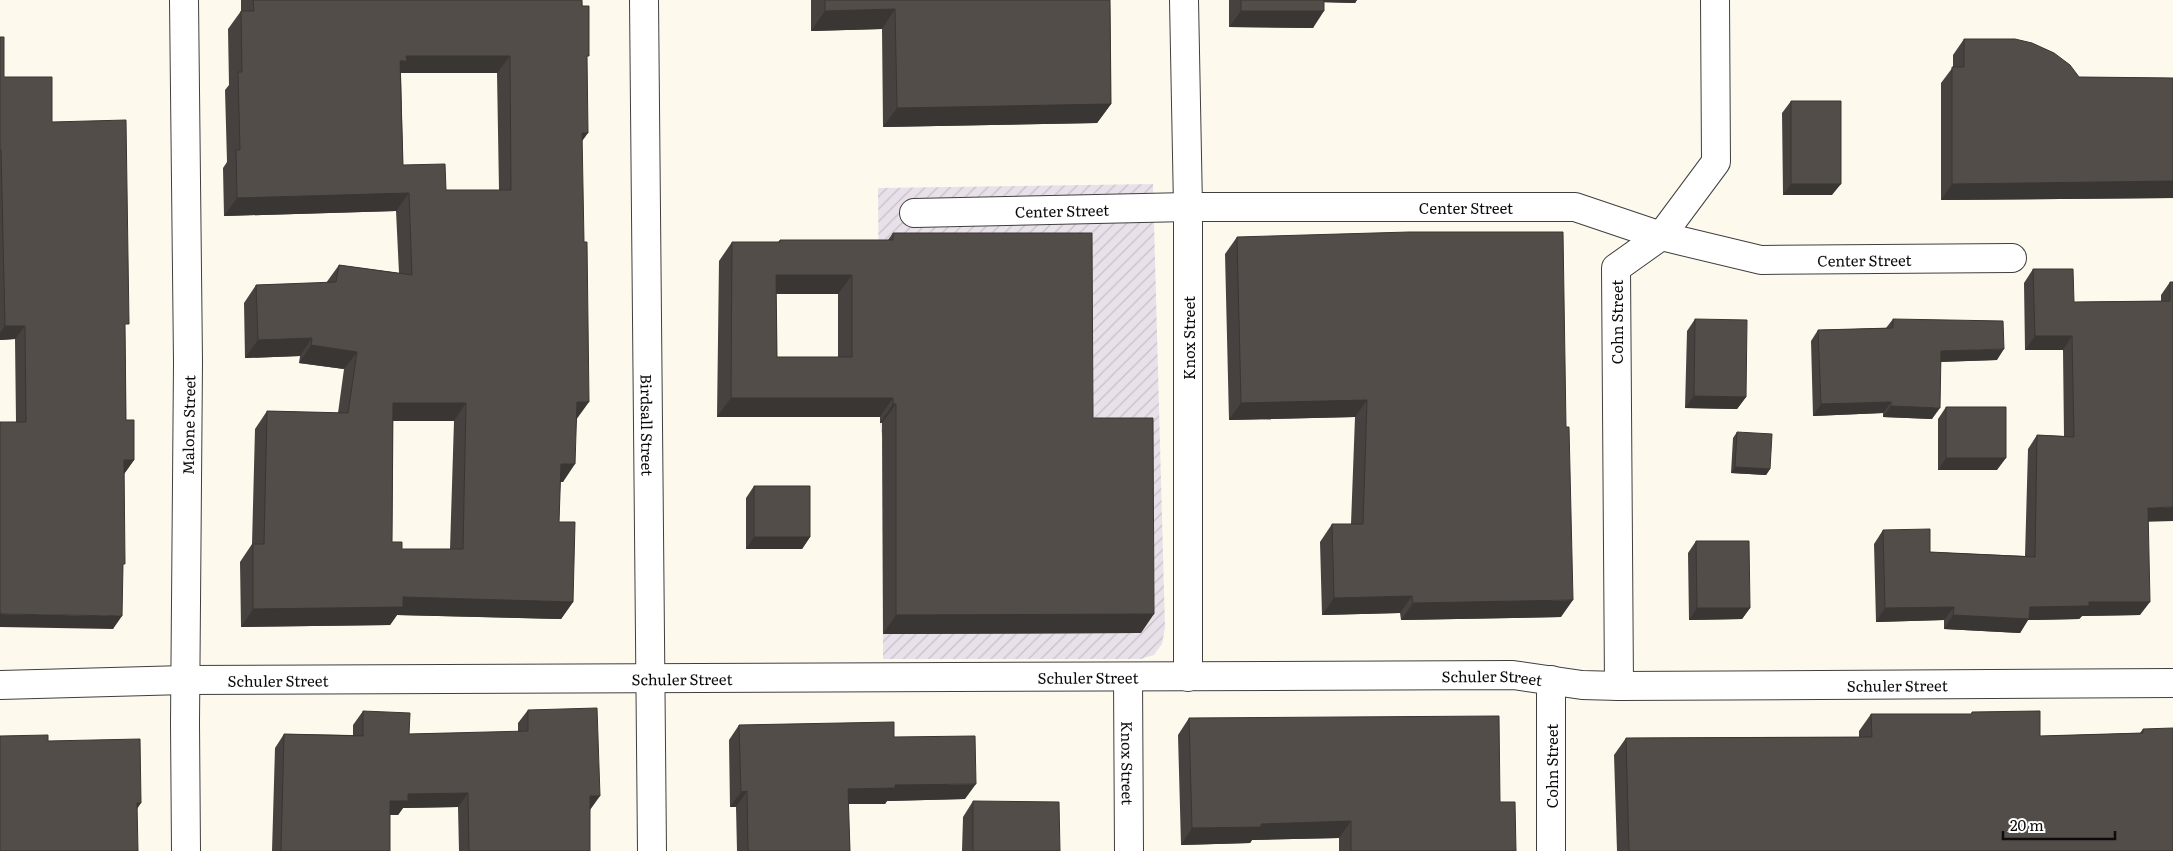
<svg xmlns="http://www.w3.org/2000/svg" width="2173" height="851" font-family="Literata,serif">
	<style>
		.industrial { fill: url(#industrial-furrows) }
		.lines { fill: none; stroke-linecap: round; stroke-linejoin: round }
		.minor-casing { stroke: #3f3f3f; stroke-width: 30 }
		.minor { stroke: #fff; stroke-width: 28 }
		.wall { fill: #47423f; fill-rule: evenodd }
		.shaded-wall { fill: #3a3633 }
		.building { fill: #534d49; stroke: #3a3633; fill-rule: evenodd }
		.labels { text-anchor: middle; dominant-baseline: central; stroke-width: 5; stroke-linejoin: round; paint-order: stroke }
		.street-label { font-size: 15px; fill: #0c0c0c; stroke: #fff }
	</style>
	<defs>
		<pattern id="industrial-furrows" width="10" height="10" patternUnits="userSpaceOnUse" patternTransform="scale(1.25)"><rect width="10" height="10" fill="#e9e1e9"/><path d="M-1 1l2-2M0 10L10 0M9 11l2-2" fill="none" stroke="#c7c0c7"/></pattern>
	</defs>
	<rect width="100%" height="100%" fill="#fdfaed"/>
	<path class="industrial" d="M 1153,184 L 1165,628 L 1162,644 L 1154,655 L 1141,659 L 883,659 L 882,438 L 880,423 L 878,188 Z"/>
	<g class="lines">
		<defs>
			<g id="minor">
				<path d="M 184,0 L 188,362 L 185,723 L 186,851"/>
				<path id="s1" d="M 644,0 L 652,851"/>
				<path d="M 1184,0 L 1188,207 L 1188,677"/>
				<path id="s2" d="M 914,213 L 1188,207 L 1575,207 L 1661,236 L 1761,260 L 2012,258"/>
				<path id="s3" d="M 1128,677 L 1129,851"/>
				<path d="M 1551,680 L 1551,851"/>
				<path id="s4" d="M 0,685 L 185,680 L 1513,675 L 1582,685 L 1619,686 L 2173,683"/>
				<path d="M 1619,686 L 1616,268 L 1661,236 L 1716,162 L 1715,0"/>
			</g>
		</defs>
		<use href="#minor" class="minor-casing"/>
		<use href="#minor" class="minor"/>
	</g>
	<path class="wall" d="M 241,0 L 582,0 L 587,59 L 582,141 L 577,420 L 563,482 L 560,482 L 559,522 L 573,602 L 561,619 L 397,615 L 390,625 L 241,627 L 240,562 L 252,544 L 255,429 L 267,411 L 338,413 L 344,369 L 299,363 L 300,356 L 245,358 L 244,303 L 256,285 L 326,283 L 339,265 L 399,273 L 396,211 L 224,216 L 223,168 L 227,162 L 225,90 L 229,85 L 228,29 L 241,11 ZM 401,73 L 497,73 L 499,190 L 446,190 L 403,165 ZM 393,421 L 454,421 L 450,549 L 402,549 L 392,542 Z
		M 811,0 L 1110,0 L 1111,104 L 1097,123 L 883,127 L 882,29 L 811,31 Z
		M 1229,0 L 1357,0 L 1355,3 L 1324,2 L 1313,28 L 1229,27 Z
		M 0,37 L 4,77 L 52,122 L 125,330 L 126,420 L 134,460 L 124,474 L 123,567 L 113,629 L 16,422 L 15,339 L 0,340 Z
		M 1964,39 L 2079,77 L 2173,78 L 2173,198 L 1941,200 L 1941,83 L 1953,67 L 1953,55 Z
		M 1791,101 L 1832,195 L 1783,195 L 1782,113 Z
		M 893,233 L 1093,418 L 1141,633 L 883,634 L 882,423 L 880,423 L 880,417 L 717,417 L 719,261 L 732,242 L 778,242 L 780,240 L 888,240 ZM 776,294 L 838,294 L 838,357 L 777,357 Z
		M 1237,237 L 1561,617 L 1401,620 L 1400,613 L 1322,615 L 1320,542 L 1332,524 L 1351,524 L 1355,417 L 1229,420 L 1225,254 Z
		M 2033,269 L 2074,302 L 2161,301 L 2161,295 L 2170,282 L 2173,282 L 2148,522 L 2140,615 L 2082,616 L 2079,619 L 2028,620 L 2020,633 L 1944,629 L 1944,620 L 1876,622 L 1874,544 L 1883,530 L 1930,552 L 2025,556 L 2028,449 L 2037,435 L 2064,436 L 2063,350 L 2025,350 L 2024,283 Z
		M 1695,319 L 1746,397 L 1737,409 L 1685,408 L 1687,331 Z
		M 1893,319 L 1997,360 L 1941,362 L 1932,419 L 1883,417 L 1883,413 L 1813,416 L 1811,341 L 1818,330 L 1886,328 Z
		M 1946,407 L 1997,470 L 1938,470 L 1938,419 Z
		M 1737,432 L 1770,469 L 1766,475 L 1731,473 L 1733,438 Z
		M 754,486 L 810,537 L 802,549 L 746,549 L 746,498 Z
		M 1696,541 L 1750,608 L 1742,619 L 1689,620 L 1688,553 Z
		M 528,710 L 590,810 L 590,851 L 459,851 L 458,807 L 403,808 L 398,815 L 390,815 L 390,851 L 272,851 L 275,748 L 284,734 L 353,735 L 353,725 L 363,711 L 409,734 L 518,732 L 518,723 Z
		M 1972,712 L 2040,736 L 2140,733 L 2143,729 L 2173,851 L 1617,851 L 1614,755 L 1626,738 L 1859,737 L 1859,731 L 1871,714 L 1971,714 Z
		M 1189,718 L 1500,802 L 1516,851 L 1339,851 L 1339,838 L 1252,840 L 1250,843 L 1181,845 L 1178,735 Z
		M 739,725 L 894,737 L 965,799 L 887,801 L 885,804 L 848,804 L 850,851 L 737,851 L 736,807 L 730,807 L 729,740 Z
		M 973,801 L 1060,851 L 962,851 L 963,817 Z"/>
	<path class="shaded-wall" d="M 1314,0 L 1357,0 L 1355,3 L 1313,2 Z
		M 895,9 L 882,29 L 811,31 L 825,11 Z
		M 1241,11 L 1324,11 L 1313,28 L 1229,27 Z
		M 406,56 L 510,56 L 497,73 L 398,73 L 400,61 Z
		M 1111,104 L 1097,123 L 883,127 L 897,108 Z
		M 582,133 L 588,133 L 575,151 Z
		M 2173,181 L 2173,198 L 1941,200 L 1952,184 Z
		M 1791,184 L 1841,184 L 1832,195 L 1783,195 Z
		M 409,193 L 396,211 L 224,216 L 237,198 Z
		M 776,275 L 852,275 L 838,294 L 762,294 Z
		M 5,326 L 25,326 L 15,339 L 0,340 L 0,333 Z
		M 2035,336 L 2072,336 L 2063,350 L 2025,350 Z
		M 312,338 L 300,356 L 245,358 L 258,340 Z
		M 311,345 L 357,352 L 344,369 L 299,363 Z
		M 2004,349 L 1997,360 L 1934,362 L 1941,351 Z
		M 1694,396 L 1746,397 L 1737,409 L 1685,408 Z
		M 731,398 L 893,398 L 880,417 L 717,417 Z
		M 1367,400 L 1355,417 L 1229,420 L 1241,403 Z
		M 577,402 L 589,402 L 576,420 Z
		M 1891,402 L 1883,413 L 1813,416 L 1821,404 Z
		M 393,403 L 466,403 L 454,421 L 380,421 Z
		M 893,404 L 896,404 L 882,423 L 880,423 Z
		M 1891,406 L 1940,408 L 1932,419 L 1883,417 Z
		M 1946,458 L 2006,458 L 1997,470 L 1938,470 Z
		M 124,460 L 134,460 L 124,474 L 114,474 Z
		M 561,464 L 575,464 L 563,482 L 548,482 Z
		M 1735,467 L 1770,469 L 1766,475 L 1731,473 Z
		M 2173,507 L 2173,521 L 2139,522 L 2148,508 Z
		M 754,537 L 810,537 L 802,549 L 746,549 Z
		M 1412,596 L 1400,613 L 1322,615 L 1334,598 Z
		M 403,597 L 573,602 L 561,619 L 397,615 L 390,625 L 241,627 L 253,609 Z
		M 1573,600 L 1561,617 L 1401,620 L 1413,603 Z
		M 2089,602 L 2150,602 L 2140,615 L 2082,616 L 2079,619 L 2028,620 L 2020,633 L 1944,629 L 1953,615 L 2030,607 Z
		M 1954,607 L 1944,620 L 1876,622 L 1885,608 Z
		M 1697,608 L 1750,608 L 1742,619 L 1689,620 Z
		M 0,614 L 122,616 L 113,629 L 0,627 Z
		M 1154,614 L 1141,633 L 883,634 L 896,615 Z
		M 976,784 L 965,799 L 887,801 L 885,804 L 837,804 L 848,789 L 895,785 Z
		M 747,791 L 736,807 L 730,807 L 741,792 Z
		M 468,793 L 458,807 L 403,808 L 398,815 L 380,814 L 390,801 L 408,794 Z
		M 590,796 L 600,796 L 590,810 Z
		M 137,803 L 141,803 L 133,815 Z
		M 1351,821 L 1339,838 L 1252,840 L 1250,843 L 1181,845 L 1192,828 L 1261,824 Z"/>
	<path class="building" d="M 253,0 L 582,0 L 582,6 L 589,6 L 589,56 L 587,56 L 588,133 L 582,133 L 584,242 L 587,242 L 589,402 L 577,402 L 575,464 L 561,464 L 559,522 L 575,522 L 573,602 L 403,597 L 403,607 L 253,609 L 253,544 L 264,544 L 267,411 L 348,413 L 357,352 L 311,345 L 312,338 L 258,340 L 256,285 L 336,282 L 339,265 L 412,275 L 409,193 L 237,198 L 236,150 L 240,150 L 238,72 L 242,72 L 241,11 L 254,11 ZM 406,56 L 510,56 L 511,190 L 446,190 L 445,164 L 403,165 L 400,61 L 407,61 ZM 393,403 L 466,403 L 463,549 L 402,549 L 402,542 L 392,542 Z
		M 825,0 L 1110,0 L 1111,104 L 897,108 L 895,9 L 825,11 Z
		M 1241,0 L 1324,0 L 1324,11 L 1241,11 Z
		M 0,37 L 4,37 L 4,77 L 52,77 L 52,122 L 126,120 L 129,324 L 125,324 L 126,420 L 134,420 L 134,460 L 124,460 L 125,564 L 123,564 L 122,616 L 0,614 L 0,422 L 26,422 L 25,326 L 5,326 L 1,150 L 0,150 Z
		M 1964,39 L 2015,39 L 2032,43 L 2054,53 L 2070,65 L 2079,77 L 2173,78 L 2173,181 L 1952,184 L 1952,67 L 1964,67 Z
		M 1791,101 L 1841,101 L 1841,184 L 1791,184 Z
		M 1409,232 L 1563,232 L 1566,427 L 1569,427 L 1573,600 L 1413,603 L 1412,596 L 1334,598 L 1332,524 L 1363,524 L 1367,400 L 1241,403 L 1237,237 Z
		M 893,233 L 1092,233 L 1093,418 L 1153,418 L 1154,614 L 896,615 L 896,404 L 893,404 L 893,398 L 731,398 L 732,242 L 780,242 L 780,240 L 893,240 ZM 776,275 L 852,275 L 852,357 L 777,357 Z
		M 2033,269 L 2073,269 L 2074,302 L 2170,301 L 2170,282 L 2173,282 L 2173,507 L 2148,508 L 2150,602 L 2089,602 L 2089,606 L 2030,607 L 2029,619 L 1953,615 L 1954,607 L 1885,608 L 1883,530 L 1930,529 L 1930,552 L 2035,557 L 2037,435 L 2074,437 L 2072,336 L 2035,336 Z
		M 1695,319 L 1747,320 L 1746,397 L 1694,396 Z
		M 1893,319 L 2003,321 L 2004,349 L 1941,351 L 1940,408 L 1891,406 L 1891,402 L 1821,404 L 1818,330 L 1893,328 Z
		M 1946,407 L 2006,407 L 2006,458 L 1946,458 Z
		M 1737,432 L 1772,434 L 1770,469 L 1735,467 Z
		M 754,486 L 810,486 L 810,537 L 754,537 Z
		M 1696,541 L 1749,541 L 1750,608 L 1697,608 Z
		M 597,708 L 600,796 L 590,796 L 590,851 L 469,851 L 468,793 L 408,794 L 408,801 L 390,801 L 390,851 L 281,851 L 284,734 L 363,736 L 363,711 L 410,713 L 409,734 L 528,731 L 528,710 Z
		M 2040,711 L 2040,736 L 2143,733 L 2143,729 L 2173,728 L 2173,851 L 1629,851 L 1626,738 L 1872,737 L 1871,714 L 1972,714 L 1972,712 Z
		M 1499,716 L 1500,802 L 1515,802 L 1516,851 L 1351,851 L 1351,821 L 1261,824 L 1261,827 L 1192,828 L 1189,718 Z
		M 894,722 L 894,737 L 975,736 L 976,784 L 895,785 L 895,788 L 848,789 L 850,851 L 748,851 L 747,791 L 741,792 L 739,725 Z
		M 48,735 L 48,741 L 140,739 L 141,803 L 137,803 L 138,851 L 0,851 L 0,736 Z
		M 973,801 L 1059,802 L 1060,851 L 973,851 Z"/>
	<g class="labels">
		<g class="street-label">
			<text stroke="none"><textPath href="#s2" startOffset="552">Center Street</textPath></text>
			<text stroke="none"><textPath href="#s2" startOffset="148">Center Street</textPath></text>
			<text stroke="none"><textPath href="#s2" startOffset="958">Center Street</textPath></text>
			<text transform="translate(1616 322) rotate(-90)">Cohn Street</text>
			<text transform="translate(1188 338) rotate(-90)">Knox Street</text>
			<text transform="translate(188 425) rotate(-89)">Malone Street</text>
			<text stroke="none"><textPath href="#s1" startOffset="425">Birdsall Street</textPath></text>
			<text stroke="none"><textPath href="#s4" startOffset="1088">Schuler Street</textPath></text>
			<text stroke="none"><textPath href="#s4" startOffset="1492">Schuler Street</textPath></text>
			<text stroke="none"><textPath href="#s4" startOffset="682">Schuler Street</textPath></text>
			<text stroke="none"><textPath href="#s4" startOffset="278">Schuler Street</textPath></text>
			<text stroke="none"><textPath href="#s4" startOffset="1898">Schuler Street</textPath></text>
			<text stroke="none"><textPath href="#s3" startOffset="86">Knox Street</textPath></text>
			<text transform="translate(1551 766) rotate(-90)">Cohn Street</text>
		</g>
	</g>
	<path d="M2003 831v8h112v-8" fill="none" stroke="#0c0c0c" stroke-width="2.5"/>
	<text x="2010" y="831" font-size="15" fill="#0c0c0c" stroke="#ffffff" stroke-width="4" paint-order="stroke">20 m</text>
</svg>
